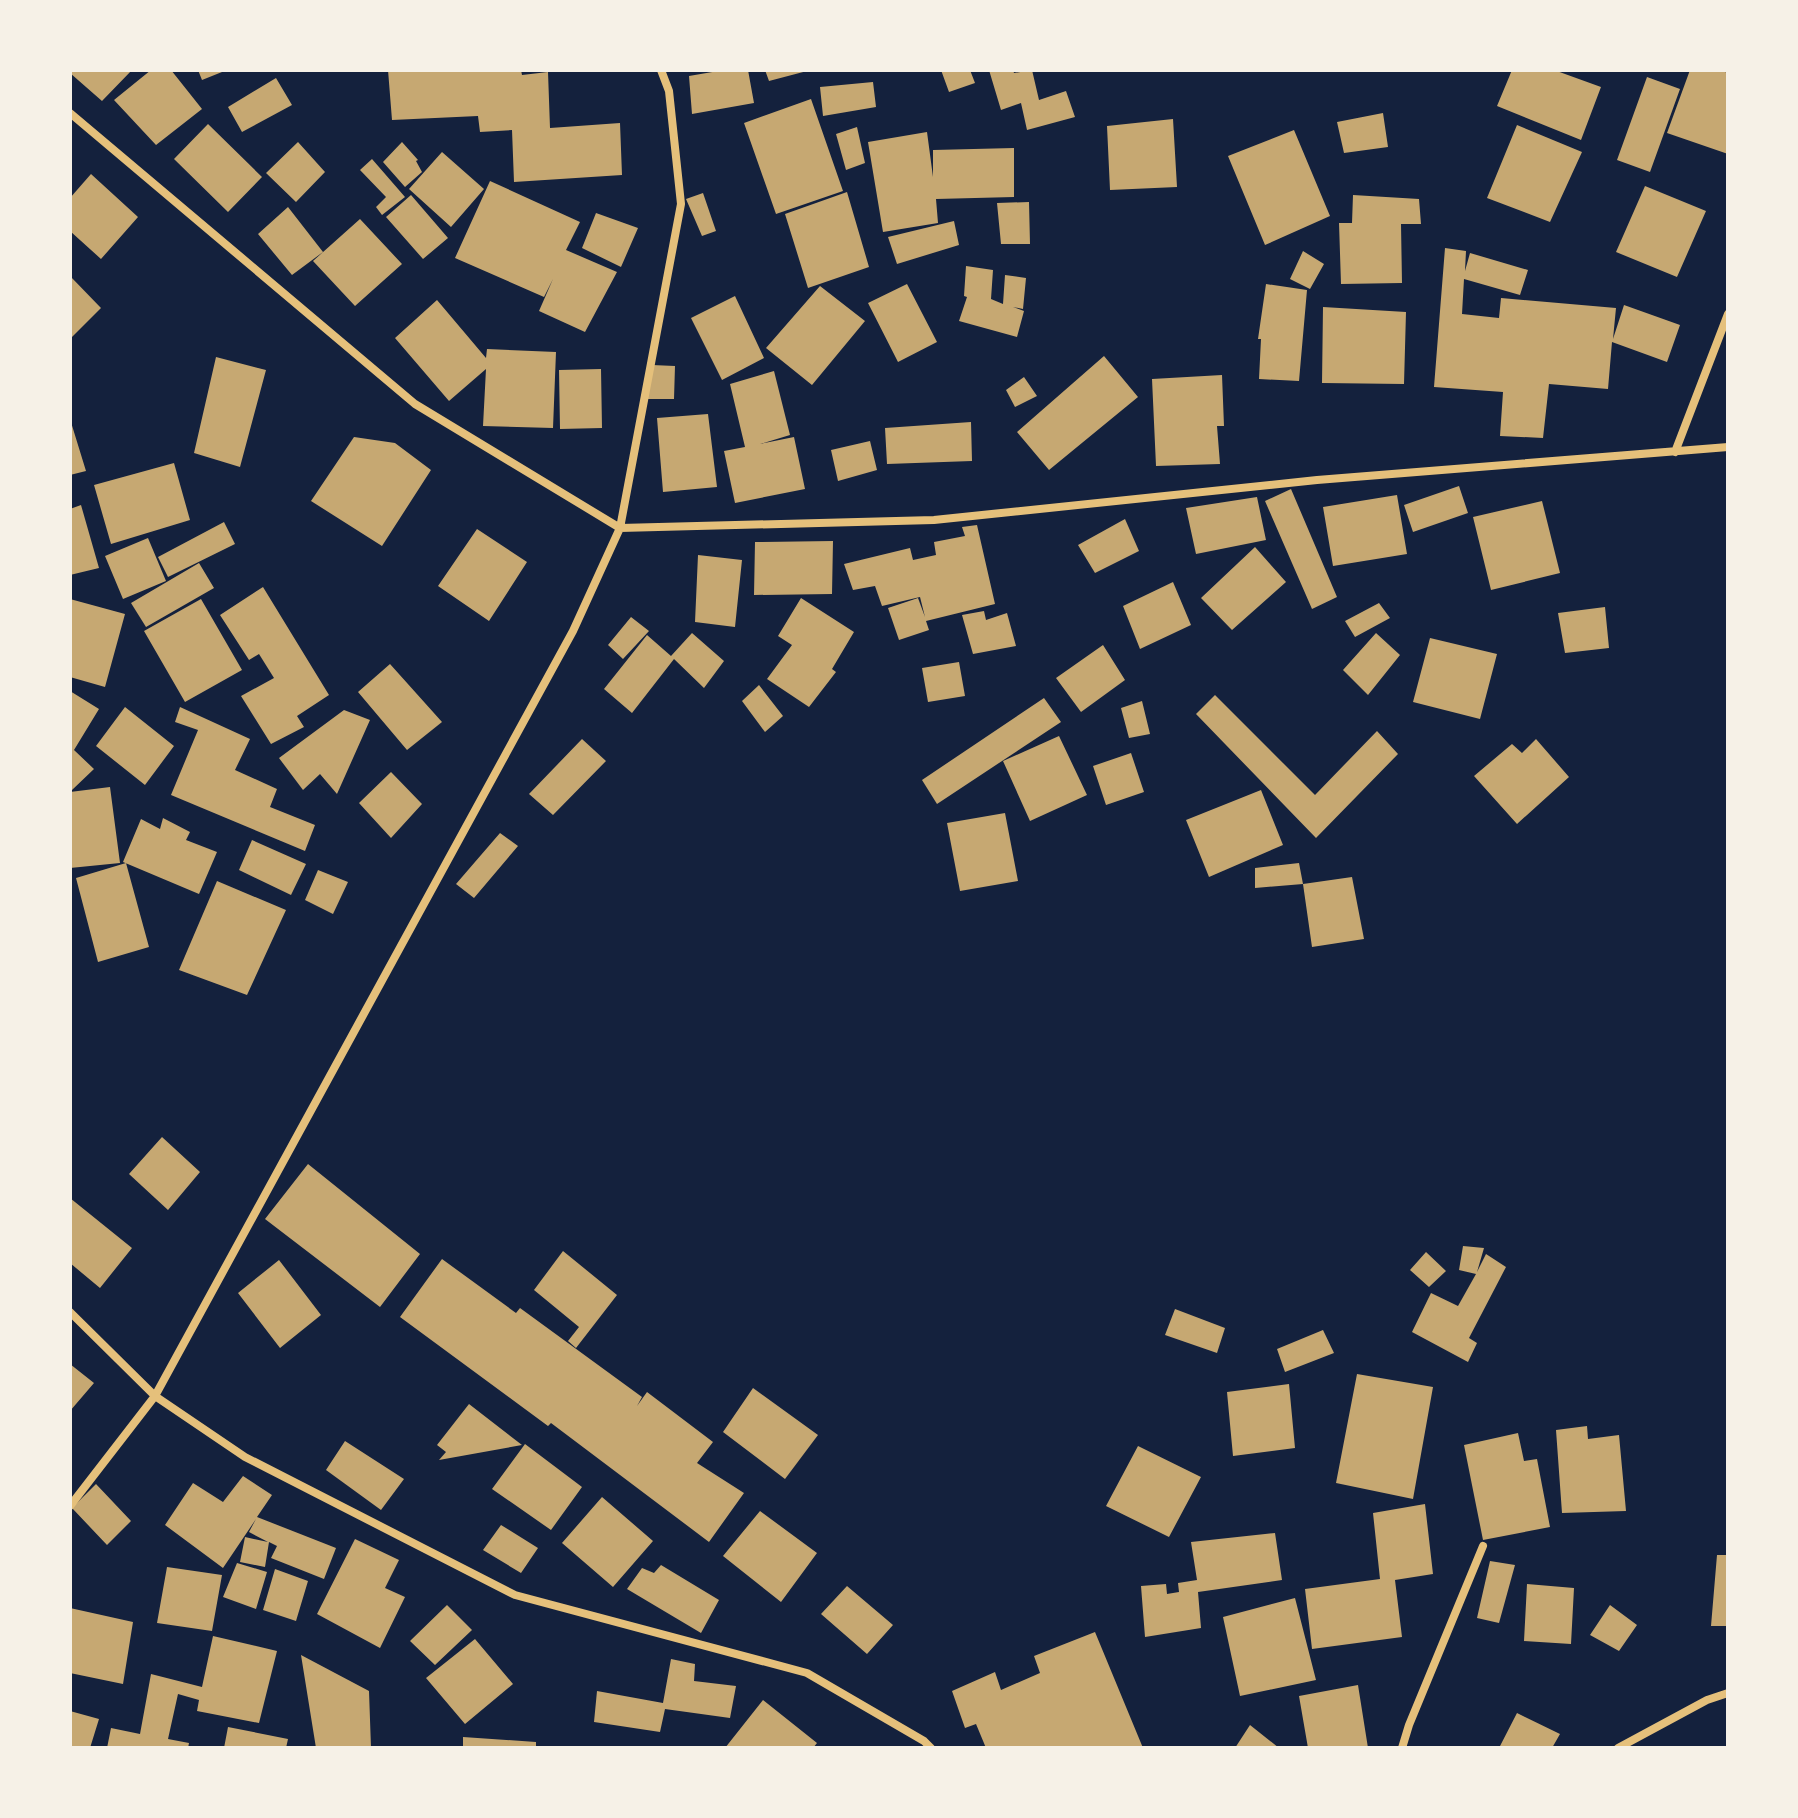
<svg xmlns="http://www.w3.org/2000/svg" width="1798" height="1818" font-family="'Work Sans',sans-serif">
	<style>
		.building { fill: #c6a872 }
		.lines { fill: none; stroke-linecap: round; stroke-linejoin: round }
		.minor { stroke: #e5c07b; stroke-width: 8 }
	</style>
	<rect width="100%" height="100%" fill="#14213d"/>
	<path class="building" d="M 70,70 L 132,70 L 102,101 L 70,73 Z
		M 151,70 L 171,70 L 202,109 L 156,145 L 114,100 Z
		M 198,70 L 227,70 L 202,80 Z
		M 388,70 L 458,70 L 458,72 L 521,70 L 522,75 L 548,72 L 550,128 L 620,123 L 622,175 L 514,182 L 512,130 L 480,132 L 478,116 L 392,120 Z
		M 724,70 L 748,70 L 754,103 L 692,114 L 689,76 Z
		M 765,70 L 807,70 L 807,71 L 769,81 Z
		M 941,70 L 970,70 L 975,83 L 949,92 Z
		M 989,70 L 1013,70 L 1014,73 L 1032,70 L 1039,100 L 1066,91 L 1075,117 L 1027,130 L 1021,103 L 1001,110 Z
		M 1512,70 L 1554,70 L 1601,87 L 1581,140 L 1497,106 Z
		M 1690,70 L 1719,70 L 1728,73 L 1728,154 L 1667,133 Z
		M 1647,77 L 1680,89 L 1650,172 L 1617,160 Z
		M 276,78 L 292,105 L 242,132 L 228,107 Z
		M 873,82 L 876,107 L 823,116 L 820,87 Z
		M 811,99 L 843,191 L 776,214 L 744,123 Z
		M 1383,113 L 1388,147 L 1344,153 L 1337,122 Z
		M 1173,119 L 1177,187 L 1110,190 L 1107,126 Z
		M 208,124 L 262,177 L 228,212 L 174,159 Z
		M 1517,125 L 1582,152 L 1550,222 L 1487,198 Z
		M 857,127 L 865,163 L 846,170 L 836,134 Z
		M 1294,130 L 1330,216 L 1265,245 L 1228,156 Z
		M 927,132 L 933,177 L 933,150 L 1014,148 L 1014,197 L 936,199 L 938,223 L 883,232 L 868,142 Z
		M 298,142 L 325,172 L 296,202 L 266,173 Z
		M 402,142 L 418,160 L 416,161 L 422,172 L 405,187 L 383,162 Z
		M 442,152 L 484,189 L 451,227 L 409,189 Z
		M 372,159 L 405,197 L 382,215 L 376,207 L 386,197 L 360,170 Z
		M 91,174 L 138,217 L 101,259 L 70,231 L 70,198 Z
		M 490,181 L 580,222 L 566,250 L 617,272 L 585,332 L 539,311 L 553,279 L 544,297 L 455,258 Z
		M 1645,186 L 1706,211 L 1677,277 L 1616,252 Z
		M 847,192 L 869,267 L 808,288 L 785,214 Z
		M 703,193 L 716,231 L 702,236 L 686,199 Z
		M 411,195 L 448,238 L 423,259 L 386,217 Z
		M 1353,195 L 1419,199 L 1421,224 L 1401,224 L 1402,283 L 1341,284 L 1339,223 L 1352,223 Z
		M 1029,202 L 1030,244 L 1001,244 L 997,203 Z
		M 288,207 L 323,252 L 292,275 L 258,234 Z
		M 596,213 L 638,228 L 621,267 L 582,248 Z
		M 360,219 L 402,264 L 355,306 L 313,261 Z
		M 954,221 L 959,245 L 897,264 L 888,237 Z
		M 1445,248 L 1466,251 L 1465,271 L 1470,253 L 1528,270 L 1520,295 L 1464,279 L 1462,314 L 1499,318 L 1501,298 L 1616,308 L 1613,339 L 1624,305 L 1680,325 L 1667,362 L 1612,342 L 1608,389 L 1549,384 L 1543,438 L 1500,436 L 1503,392 L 1434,387 Z
		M 1303,251 L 1324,264 L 1310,289 L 1290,279 Z
		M 966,266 L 993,270 L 991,299 L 1003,304 L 1005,275 L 1026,278 L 1023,309 L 1013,307 L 1024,311 L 1017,337 L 959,321 L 967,297 L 964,296 Z
		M 70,276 L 101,308 L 70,339 Z
		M 907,284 L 937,342 L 898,362 L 868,303 Z
		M 1266,284 L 1307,290 L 1299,381 L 1259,379 L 1261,339 L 1258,339 Z
		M 820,286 L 865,321 L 812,385 L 766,348 Z
		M 735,296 L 764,358 L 722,380 L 691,318 Z
		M 437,300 L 486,358 L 487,349 L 556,352 L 553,428 L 483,426 L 486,369 L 449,401 L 395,338 Z
		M 1323,307 L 1406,312 L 1404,384 L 1322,383 Z
		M 1104,356 L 1138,397 L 1049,470 L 1017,432 Z
		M 216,357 L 266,370 L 240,467 L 194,453 Z
		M 652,365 L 675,366 L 674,399 L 647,399 Z
		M 601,369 L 602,428 L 560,429 L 559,370 Z
		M 774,371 L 790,435 L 760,444 L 794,437 L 805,489 L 735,503 L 724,451 L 745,447 L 730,384 Z
		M 1222,375 L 1224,426 L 1217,426 L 1220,464 L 1156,466 L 1152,379 Z
		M 1024,377 L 1037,396 L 1015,407 L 1006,390 Z
		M 708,414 L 717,487 L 663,492 L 657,418 Z
		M 70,419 L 86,471 L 70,475 Z
		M 971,422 L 972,461 L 887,464 L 885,428 Z
		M 354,437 L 395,443 L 431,470 L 382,546 L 311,501 Z
		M 870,441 L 877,470 L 838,481 L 831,450 Z
		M 174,463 L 190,520 L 111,544 L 94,485 Z
		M 1459,486 L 1468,513 L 1413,532 L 1404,505 Z
		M 1291,489 L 1337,597 L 1312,609 L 1265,501 Z
		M 1397,495 L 1407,554 L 1333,566 L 1323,507 Z
		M 1257,497 L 1266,540 L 1196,554 L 1186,508 Z
		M 1542,501 L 1560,573 L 1491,590 L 1473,517 Z
		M 81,505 L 99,568 L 70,575 L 70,509 Z
		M 1125,519 L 1139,551 L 1095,573 L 1078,545 Z
		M 224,522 L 235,544 L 168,577 L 158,557 Z
		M 977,525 L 995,604 L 926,621 L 929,630 L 899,640 L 888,608 L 918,598 L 925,617 L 920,597 L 882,606 L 875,586 L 853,590 L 844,564 L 910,548 L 913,560 L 936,555 L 934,542 L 965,536 L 962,527 Z
		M 477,529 L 527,562 L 489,621 L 438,586 Z
		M 148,538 L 166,581 L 123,599 L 105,556 Z
		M 833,541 L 832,594 L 754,595 L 755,542 Z
		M 1255,547 L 1286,582 L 1232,630 L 1201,598 Z
		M 698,555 L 742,560 L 735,627 L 695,622 Z
		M 199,563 L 214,588 L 146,627 L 131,603 Z
		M 1173,582 L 1191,625 L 1140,649 L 1123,606 Z
		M 263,587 L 329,695 L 297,716 L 304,727 L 271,744 L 241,696 L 274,678 L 259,654 L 249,660 L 220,615 Z
		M 801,598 L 854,632 L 832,669 L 836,672 L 809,707 L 767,679 L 792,645 L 778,636 Z
		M 70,599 L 125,614 L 105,687 L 70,677 Z
		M 201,599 L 242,670 L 185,702 L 144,631 Z
		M 1379,603 L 1390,618 L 1355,637 L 1345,621 Z
		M 1605,607 L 1609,648 L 1565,653 L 1558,613 Z
		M 984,611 L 986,620 L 1007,613 L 1016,646 L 973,654 L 962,615 Z
		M 631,617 L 649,631 L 623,659 L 608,645 Z
		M 692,633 L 724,661 L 704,688 L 674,659 L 632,713 L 604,689 L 647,635 L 671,656 Z
		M 1376,633 L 1400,655 L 1368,695 L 1343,670 Z
		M 1430,638 L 1497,654 L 1480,719 L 1413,702 Z
		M 1103,645 L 1125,680 L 1081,712 L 1056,678 Z
		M 959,662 L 965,696 L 928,702 L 922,668 Z
		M 390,664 L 442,722 L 407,750 L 358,692 Z
		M 759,685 L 783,716 L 765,732 L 742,701 Z
		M 70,691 L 99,709 L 74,750 L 94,769 L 72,790 Z
		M 1215,695 L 1315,795 L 1377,731 L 1398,754 L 1316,838 L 1196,714 Z
		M 1044,698 L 1061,722 L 937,804 L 922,780 Z
		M 1142,701 L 1150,734 L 1129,738 L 1121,708 Z
		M 125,707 L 174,746 L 145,785 L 96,746 Z
		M 180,707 L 250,739 L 235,770 L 277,789 L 270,807 L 315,825 L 305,851 L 171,795 L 198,730 L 175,722 Z
		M 344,710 L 370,720 L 337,794 L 320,774 L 303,790 L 279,758 Z
		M 1059,736 L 1087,795 L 1030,821 L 1003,761 Z
		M 582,739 L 606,761 L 553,815 L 529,794 Z
		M 1536,739 L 1569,777 L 1517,824 L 1474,776 L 1512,744 L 1522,753 Z
		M 1131,753 L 1144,792 L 1106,805 L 1093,766 Z
		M 391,772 L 422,804 L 391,838 L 359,803 Z
		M 110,787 L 120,863 L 70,868 L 70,792 Z
		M 1261,790 L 1283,845 L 1209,877 L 1186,820 Z
		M 1005,813 L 1018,881 L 960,891 L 947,823 Z
		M 163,818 L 190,832 L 186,840 L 217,852 L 199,894 L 123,862 L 141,819 L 160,829 Z
		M 500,833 L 518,846 L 474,898 L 456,884 Z
		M 252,840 L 306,864 L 291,895 L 239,870 Z
		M 126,863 L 149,947 L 98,962 L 76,878 Z
		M 1299,863 L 1303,884 L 1255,888 L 1255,868 Z
		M 318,870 L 348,882 L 333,914 L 305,900 Z
		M 1352,877 L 1364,939 L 1312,947 L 1303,884 Z
		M 217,881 L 286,910 L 247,995 L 179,970 Z
		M 162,1137 L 200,1172 L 168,1210 L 129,1174 Z
		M 308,1164 L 420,1254 L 380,1307 L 265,1219 Z
		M 70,1198 L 132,1248 L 100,1288 L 70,1263 Z
		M 1463,1246 L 1484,1248 L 1477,1272 L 1486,1254 L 1506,1267 L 1469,1338 L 1477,1343 L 1468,1362 L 1412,1332 L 1431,1293 L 1458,1306 L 1476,1274 L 1459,1270 Z
		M 563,1251 L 617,1295 L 576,1348 L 568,1341 L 579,1327 L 534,1290 Z
		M 1426,1252 L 1446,1271 L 1429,1287 L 1410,1270 Z
		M 442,1259 L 516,1313 L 520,1308 L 642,1397 L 637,1406 L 647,1392 L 713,1442 L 697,1463 L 744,1493 L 709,1542 L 551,1423 L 548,1426 L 400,1317 Z
		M 279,1260 L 321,1315 L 280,1348 L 238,1293 Z
		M 1175,1309 L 1225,1328 L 1217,1353 L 1165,1335 Z
		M 1323,1330 L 1334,1353 L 1285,1372 L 1277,1349 Z
		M 70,1364 L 94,1383 L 70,1411 Z
		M 1357,1374 L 1433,1387 L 1413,1499 L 1336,1483 Z
		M 1289,1384 L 1295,1448 L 1233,1456 L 1227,1392 Z
		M 753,1388 L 818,1435 L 785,1479 L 723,1432 Z
		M 469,1404 L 522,1445 L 439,1460 L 446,1452 L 437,1445 Z
		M 1587,1426 L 1588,1439 L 1619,1435 L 1626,1511 L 1562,1513 L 1556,1430 Z
		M 1518,1433 L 1524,1461 L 1537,1459 L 1550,1527 L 1483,1540 L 1464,1445 Z
		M 345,1441 L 404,1479 L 381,1510 L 326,1470 Z
		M 525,1444 L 582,1487 L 551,1530 L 492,1489 Z
		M 1138,1446 L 1201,1477 L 1169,1537 L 1106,1506 Z
		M 243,1476 L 272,1495 L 257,1517 L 336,1548 L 324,1579 L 271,1558 L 277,1546 L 269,1542 L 265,1567 L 240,1562 L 245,1537 L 268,1542 L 249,1532 L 256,1519 L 223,1568 L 165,1525 L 193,1483 L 223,1502 Z
		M 96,1484 L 131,1521 L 107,1545 L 72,1508 Z
		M 602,1497 L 653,1541 L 613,1587 L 562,1543 Z
		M 1425,1504 L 1433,1574 L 1395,1580 L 1402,1637 L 1312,1649 L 1305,1589 L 1380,1579 L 1373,1513 Z
		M 760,1511 L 817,1553 L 781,1602 L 723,1556 Z
		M 501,1525 L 538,1548 L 521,1573 L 483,1550 Z
		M 1275,1533 L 1282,1580 L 1198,1592 L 1201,1628 L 1145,1637 L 1141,1586 L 1166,1584 L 1167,1594 L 1179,1592 L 1178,1583 L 1197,1580 L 1191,1542 Z
		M 355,1539 L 399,1560 L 385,1588 L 405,1597 L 380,1648 L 317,1614 Z
		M 1717,1555 L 1728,1555 L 1728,1626 L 1711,1626 Z
		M 1490,1561 L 1515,1565 L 1499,1623 L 1477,1618 Z
		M 237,1563 L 267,1572 L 256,1609 L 223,1597 Z
		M 661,1565 L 719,1600 L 701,1633 L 627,1589 L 642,1568 L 654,1573 Z
		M 167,1567 L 222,1575 L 212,1631 L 157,1623 Z
		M 275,1569 L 308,1581 L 296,1621 L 263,1610 Z
		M 1527,1584 L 1574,1588 L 1571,1644 L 1524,1641 Z
		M 847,1586 L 893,1625 L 867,1654 L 821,1614 Z
		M 1295,1598 L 1316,1680 L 1240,1696 L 1223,1617 Z
		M 447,1605 L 472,1630 L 435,1665 L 410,1641 Z
		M 1610,1605 L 1637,1625 L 1619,1651 L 1590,1635 Z
		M 70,1608 L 133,1622 L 123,1684 L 70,1673 Z
		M 1095,1632 L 1143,1748 L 986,1748 L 976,1724 L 965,1728 L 952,1691 L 995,1672 L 1001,1690 L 1040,1673 L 1034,1656 Z
		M 213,1636 L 277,1651 L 259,1723 L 197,1711 L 199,1700 L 178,1694 L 168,1739 L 189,1743 L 188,1748 L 107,1748 L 111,1728 L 140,1734 L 151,1674 L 202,1687 Z
		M 475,1639 L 513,1684 L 465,1724 L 426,1678 Z
		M 301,1655 L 369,1691 L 371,1748 L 316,1748 Z
		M 671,1659 L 695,1664 L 694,1681 L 736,1686 L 730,1718 L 665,1709 L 660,1732 L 594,1722 L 597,1691 L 663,1703 Z
		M 1358,1685 L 1368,1748 L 1308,1748 L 1299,1696 Z
		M 763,1700 L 817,1743 L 813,1748 L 725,1748 Z
		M 70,1711 L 99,1719 L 90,1748 L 70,1748 Z
		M 1517,1713 L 1560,1734 L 1552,1748 L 1499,1748 Z
		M 1250,1725 L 1279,1748 L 1235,1748 Z
		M 228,1727 L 288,1739 L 286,1748 L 224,1748 Z
		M 463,1737 L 536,1742 L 536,1748 L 463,1748 Z"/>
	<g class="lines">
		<path class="minor" d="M 70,113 L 415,404 L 620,528 L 934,520 L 1317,480 L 1728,447
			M 1675,452 L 1728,314
			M 70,1312 L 155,1396 L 245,1457 L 515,1595 L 807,1673 L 924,1741 L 931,1748
			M 70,1506 L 155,1396 L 573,631 L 620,528 L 681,204 L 669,91 L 661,70
			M 1402,1748 L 1409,1725 L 1483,1546
			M 1618,1748 L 1707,1700 L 1728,1693"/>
	</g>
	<rect width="1798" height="1818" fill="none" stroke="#f6f1e7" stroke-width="144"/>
</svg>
